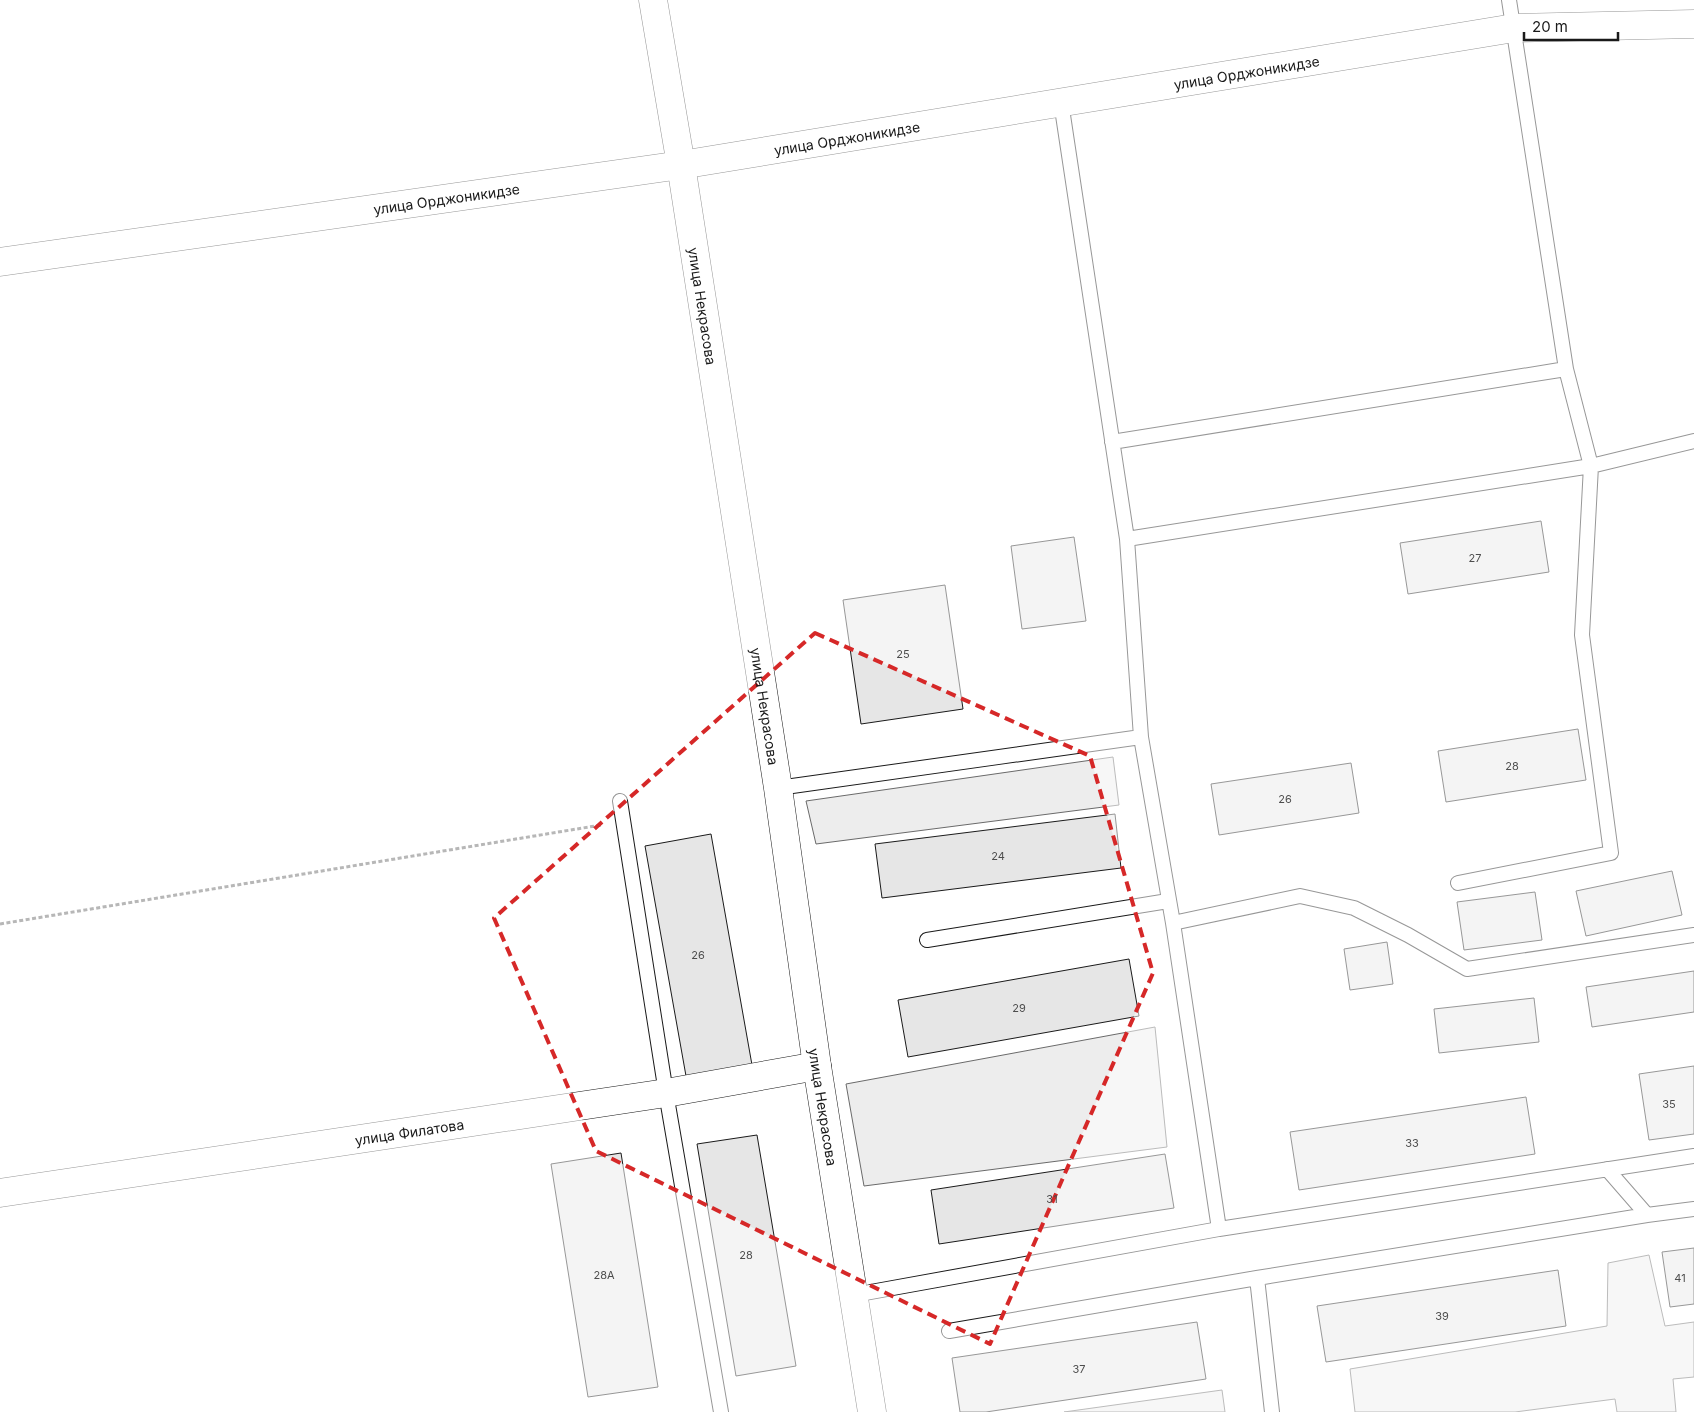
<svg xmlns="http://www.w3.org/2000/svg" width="1694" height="1412" font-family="Inter,sans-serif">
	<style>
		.built { fill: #ededed; stroke: #6a6a6a }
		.building { fill: #e6e6e6; stroke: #1a1a1a }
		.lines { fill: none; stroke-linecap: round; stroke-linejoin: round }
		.service-casing { stroke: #1a1a1a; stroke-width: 16 }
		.minor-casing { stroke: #1a1a1a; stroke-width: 29 }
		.tertiary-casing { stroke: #1a1a1a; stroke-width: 29 }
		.path { stroke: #5f5f5f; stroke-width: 3; stroke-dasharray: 4 2.5; stroke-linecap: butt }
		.service { stroke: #fff; stroke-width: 14 }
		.minor { stroke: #fff; stroke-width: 28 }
		.tertiary { stroke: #fff; stroke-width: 28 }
		.marked { fill: none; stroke: #d62828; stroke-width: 4; stroke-dasharray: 10 6; stroke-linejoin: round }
		.labels { text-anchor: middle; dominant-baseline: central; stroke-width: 4; stroke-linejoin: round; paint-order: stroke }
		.number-label { font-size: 11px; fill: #4d4d4d }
		.street-label { font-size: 14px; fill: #1a1a1a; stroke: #fff }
	</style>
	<rect width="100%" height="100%" fill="#fff"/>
	<path class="built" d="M 1113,757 L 1119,805 L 816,844 L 806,801 Z
		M 1155,1027 L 1167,1147 L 864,1186 L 846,1084 Z
		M 1649,1255 L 1665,1326 L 1694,1322 L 1694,1377 L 1673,1379 L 1676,1412 L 1617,1412 L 1615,1399 L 1515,1412 L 1355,1412 L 1350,1369 L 1607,1326 L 1608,1263 Z
		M 1222,1390 L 1225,1412 L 1064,1412 Z"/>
	<path class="building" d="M 1541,521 L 1549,572 L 1408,594 L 1400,543 Z
		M 1074,537 L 1086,621 L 1022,629 L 1011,546 Z
		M 945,585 L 963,709 L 861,724 L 843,600 Z
		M 1578,729 L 1586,780 L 1446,802 L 1438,751 Z
		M 1351,763 L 1359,813 L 1219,835 L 1211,784 Z
		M 1115,814 L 1121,868 L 882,898 L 875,844 Z
		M 711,834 L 752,1065 L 686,1076 L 645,846 Z
		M 1672,871 L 1682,915 L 1586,936 L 1576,891 Z
		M 1535,892 L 1542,940 L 1464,950 L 1457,902 Z
		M 1387,942 L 1393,984 L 1350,990 L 1344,949 Z
		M 1129,959 L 1139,1016 L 908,1057 L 898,1000 Z
		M 1694,971 L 1694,1012 L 1592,1027 L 1586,987 Z
		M 1534,998 L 1539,1042 L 1439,1053 L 1434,1009 Z
		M 1694,1066 L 1694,1134 L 1649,1140 L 1639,1074 Z
		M 1526,1097 L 1535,1154 L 1299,1190 L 1290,1132 Z
		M 757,1135 L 796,1366 L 736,1376 L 697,1144 Z
		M 621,1153 L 658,1387 L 588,1397 L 551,1164 Z
		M 1165,1154 L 1174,1208 L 939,1244 L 931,1190 Z
		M 1694,1248 L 1694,1304 L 1670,1307 L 1662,1252 Z
		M 1558,1270 L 1566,1326 L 1326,1362 L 1317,1306 Z
		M 1197,1322 L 1206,1379 L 986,1412 L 960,1412 L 952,1358 Z"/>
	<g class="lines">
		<defs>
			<path id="service" d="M 1061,102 L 1127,539 L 1141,737 L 1173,923 L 1219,1229
				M 1112,442 L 1566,369
				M 1127,539 L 1591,466 L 1694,441
				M 778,788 L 1141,737
				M 620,801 L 666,1093 L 721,1412
				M 1458,883 L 1611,853 L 1582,635 L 1591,466 L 1566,369 L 1509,0
				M 1173,923 L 1300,896 L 1354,908 L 1408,935 L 1467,969 L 1694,935
				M 927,940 L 1168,901
				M 1607,1169 L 1647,1215
				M 1257,1278 L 1272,1412
				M 854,1295 L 1219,1229 L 1694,1156
				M 949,1331 L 1257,1278 L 1647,1215 L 1694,1209"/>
			<g id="minor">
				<path id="s1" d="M 0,262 L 681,165 L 1514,28 L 1694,24"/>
				<path id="s2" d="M 0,1193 L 666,1093 L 817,1066"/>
			</g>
			<g id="tertiary">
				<path id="s3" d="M 653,0 L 681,165 L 778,788 L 817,1066 L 872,1412"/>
			</g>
		</defs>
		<use href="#service" class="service-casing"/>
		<use href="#minor" class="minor-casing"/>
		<use href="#tertiary" class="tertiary-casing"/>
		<path class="path" d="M 0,924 L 601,825"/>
		<use href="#service" class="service"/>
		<use href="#minor" class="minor"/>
		<use href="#tertiary" class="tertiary"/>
	</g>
	<path d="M0 0H1694V1412H0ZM 815,633 L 1090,756 L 1153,973 L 990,1344 L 596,1151 L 494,918 Z" fill="#fff" fill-opacity=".55" fill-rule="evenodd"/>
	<path class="marked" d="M 815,633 L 1090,756 L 1153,973 L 990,1344 L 596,1151 L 494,918 Z"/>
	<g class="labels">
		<g class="number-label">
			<text x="1475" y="558">27</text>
			<text x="903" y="654">25</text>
			<text x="1512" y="766">28</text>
			<text x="1285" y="799">26</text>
			<text x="998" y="856">24</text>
			<text x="698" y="955">26</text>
			<text x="1019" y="1008">29</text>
			<text x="1669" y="1104">35</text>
			<text x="1412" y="1143">33</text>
			<text x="1052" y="1199">31</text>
			<text x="746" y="1255">28</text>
			<text x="604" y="1275">28А</text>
			<text x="1680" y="1278">41</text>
			<text x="1442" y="1316">39</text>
			<text x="1079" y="1369">37</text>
		</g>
		<g class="street-label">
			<text stroke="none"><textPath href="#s1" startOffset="1261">улица Орджоникидзе</textPath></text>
			<text stroke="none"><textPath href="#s1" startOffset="856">улица Орджоникидзе</textPath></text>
			<text stroke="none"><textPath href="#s1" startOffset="451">улица Орджоникидзе</textPath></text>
			<text stroke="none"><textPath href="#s3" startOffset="310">улица Некрасова</textPath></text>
			<text stroke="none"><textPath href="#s3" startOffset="715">улица Некрасова</textPath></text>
			<text stroke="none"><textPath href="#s3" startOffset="1120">улица Некрасова</textPath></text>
			<text stroke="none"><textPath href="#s2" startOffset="414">улица Филатова</textPath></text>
		</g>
	</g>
	<path d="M1524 32v8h94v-8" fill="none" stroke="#1a1a1a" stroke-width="2.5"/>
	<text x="1532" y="32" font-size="15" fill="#1a1a1a" stroke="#ffffff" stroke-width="4" paint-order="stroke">20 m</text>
</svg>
